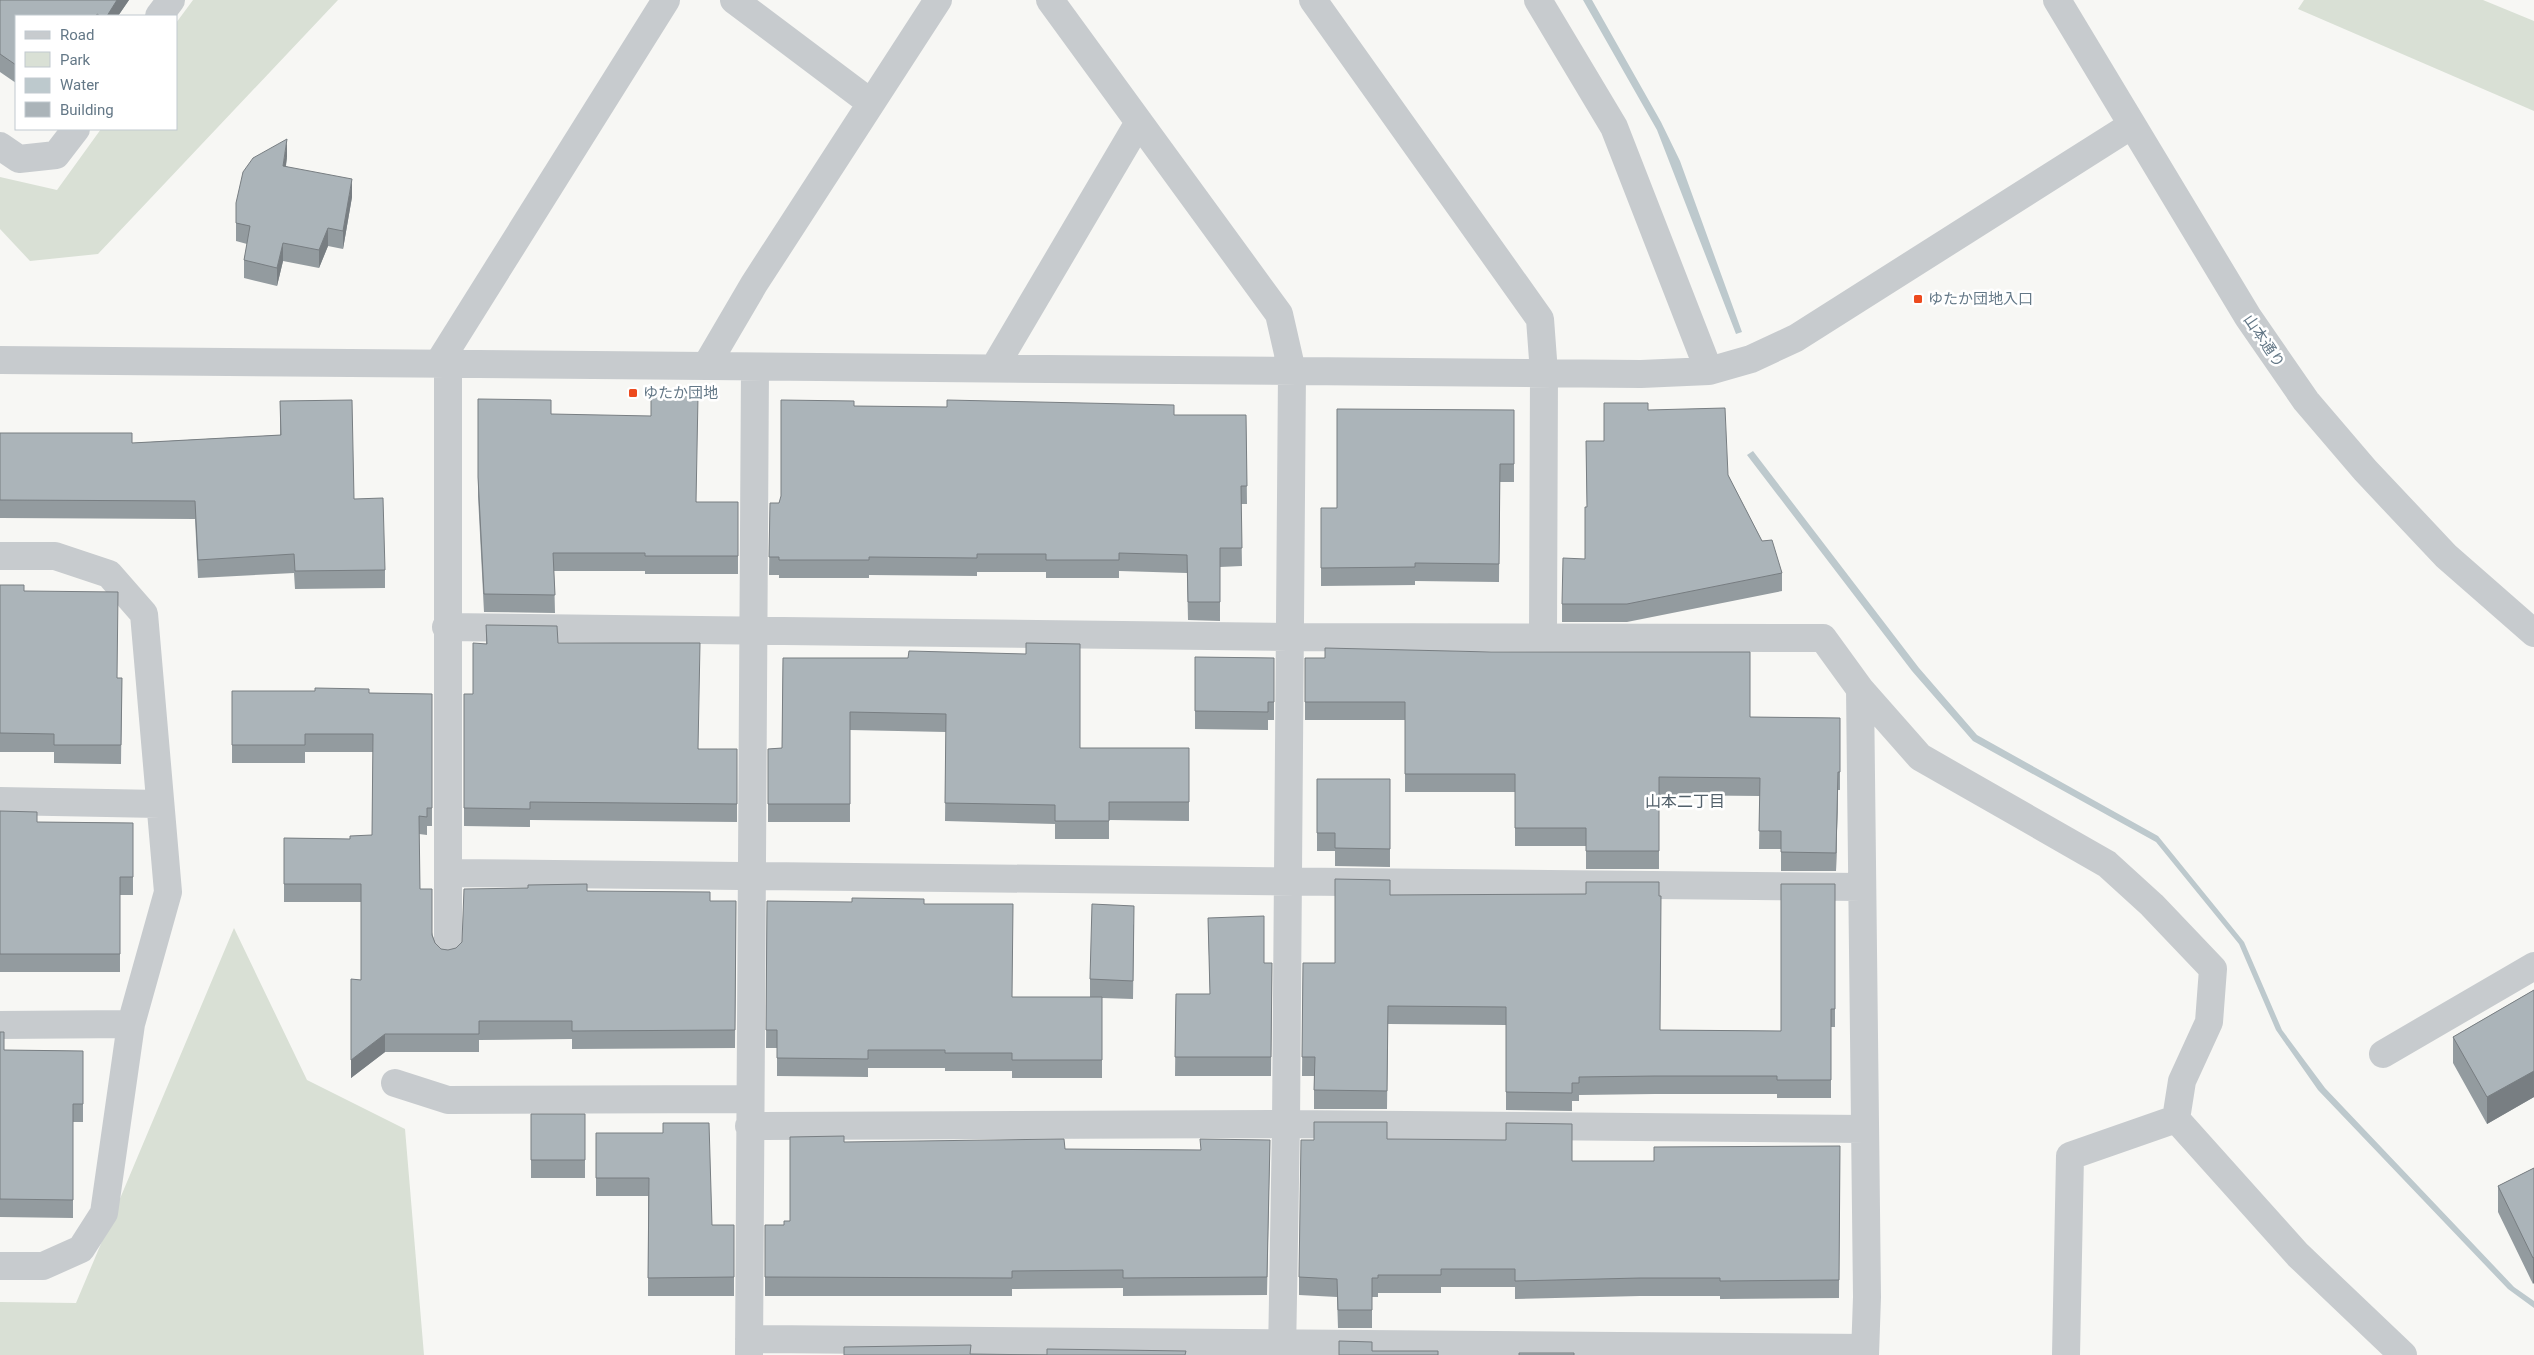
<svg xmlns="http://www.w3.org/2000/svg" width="2534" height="1355" font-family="Roboto,'Noto Sans JP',sans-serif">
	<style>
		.green { fill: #d9e0d5 }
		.water { fill: #bdc9cd }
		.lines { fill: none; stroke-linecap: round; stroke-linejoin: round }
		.minor { stroke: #c7cbce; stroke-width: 28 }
		.wall { fill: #939b9f }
		.shaded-wall { fill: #787e82 }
		.building { fill: #abb4b9; stroke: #787e82 }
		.poi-dot { fill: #ed4a1e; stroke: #fff; stroke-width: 2 }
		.labels { text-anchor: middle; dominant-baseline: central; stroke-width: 5; stroke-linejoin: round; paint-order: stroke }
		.poi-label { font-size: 15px; fill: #647887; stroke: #fff; text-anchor: start }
		.street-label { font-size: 15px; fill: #647887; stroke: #fff }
		.neighbourhood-label { font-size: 16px; fill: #53616b; stroke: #fff }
	</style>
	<rect width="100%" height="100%" fill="#f7f7f4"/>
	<path class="green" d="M 193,0 L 338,0 L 98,254 L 30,261 L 0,229 L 0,177 L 57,190 L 101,129 L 176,129 L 176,23 Z
		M 2304,0 L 2483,0 L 2534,21 L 2534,111 L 2298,9 Z
		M 234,928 L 307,1080 L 405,1129 L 424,1355 L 0,1355 L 0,1302 L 76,1303 Z"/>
	<path class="water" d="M 1583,0 L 1592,0 L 1661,122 L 1680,161 L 1742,332 L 1736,334 L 1657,130 Z
		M 1753,451 L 1919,668 L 1977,735 L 2158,836 L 2244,942 L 2282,1030 L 2325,1088 L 2514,1287 L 2534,1301 L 2534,1308 L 2508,1289 L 2318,1090 L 2276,1030 L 2239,944 L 2156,842 L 1973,741 L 1912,671 L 1747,455 Z"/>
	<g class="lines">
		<path class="minor" d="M 734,0 L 871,103
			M 1050,0 L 1279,314 L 1292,371 L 1286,1124 L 1282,1355
			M 1313,0 L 1540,319 L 1544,373 L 1543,637
			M 1538,0 L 1614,127 L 1709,371
			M 2057,0 L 2248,317 L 2306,401 L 2365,470 L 2446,556 L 2534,633
			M 159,16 L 171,0
			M 0,146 L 19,159 L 56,155 L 76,129
			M 0,360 L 1641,374 L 1709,371 L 1751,359 L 1796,338 L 2132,125
			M 438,364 L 666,0
			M 706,366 L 754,284 L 938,0
			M 994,368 L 1139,122
			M 0,556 L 55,556 L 109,574 L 144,614 L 168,892 L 131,1024 L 104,1213 L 81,1249 L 43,1266 L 0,1266
			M 446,627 L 1288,637 L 1823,638 L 1860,689 L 1920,757 L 2107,864 L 2152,905 L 2213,969 L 2209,1022 L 2182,1081 L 2176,1119 L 2298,1255 L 2403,1355
			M 1860,689 L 1867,1297 L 1865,1355
			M 0,801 L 160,804
			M 448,873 L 1862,887
			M 448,953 L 448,364
			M 0,1025 L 131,1024
			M 2383,1054 L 2534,966
			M 395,1083 L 448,1100 L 749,1099
			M 749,1126 L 1286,1124 L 1865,1129
			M 749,1339 L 1865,1348
			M 749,1355 L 755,367
			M 2066,1355 L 2070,1156 L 2176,1119"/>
	</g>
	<path class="wall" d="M 0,0 L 129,0 L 118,16 L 16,16 L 16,83 L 0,72 Z
		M 287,157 L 286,166 L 352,197 L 343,249 L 328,246 L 319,268 L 283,261 L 277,286 L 244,278 L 244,260 L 247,244 L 236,241 L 236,223 Z
		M 478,399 L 551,414 L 697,502 L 738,502 L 738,574 L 645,574 L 645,571 L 554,571 L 555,613 L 484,612 L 478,496 Z
		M 280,401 L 354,499 L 385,570 L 385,588 L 295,589 L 294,573 L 198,578 L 195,519 L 0,518 L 0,433 L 132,443 L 280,435 Z
		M 854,406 L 1174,415 L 1246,415 L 1247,504 L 1241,504 L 1242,566 L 1220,567 L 1220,621 L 1188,620 L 1187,573 L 1119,571 L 1119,578 L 1046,578 L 1046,572 L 977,572 L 977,576 L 869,575 L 869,578 L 779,578 L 779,575 L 769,575 L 770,503 L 779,503 Z
		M 1514,410 L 1514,482 L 1500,482 L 1499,582 L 1415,581 L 1415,585 L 1321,586 L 1321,508 L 1337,508 Z
		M 1648,410 L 1728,475 L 1762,541 L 1782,573 L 1782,591 L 1627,622 L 1562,622 L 1562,604 L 1585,559 L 1587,507 L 1586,441 L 1604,441 Z
		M 0,585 L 24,591 L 117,678 L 122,678 L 121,764 L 54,763 L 54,752 L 0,752 Z
		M 486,625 L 558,643 L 699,749 L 737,749 L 737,822 L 530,820 L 530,827 L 464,826 L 464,694 L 473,694 L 486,644 Z
		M 1195,657 L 1274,658 L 1274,720 L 1268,720 L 1268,730 L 1195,729 Z
		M 783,658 L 1080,748 L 1189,748 L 1189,821 L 1109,820 L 1109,839 L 1055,839 L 1055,824 L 945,821 L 946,732 L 850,730 L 850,822 L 768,822 L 768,749 L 782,748 Z
		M 1305,658 L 1750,717 L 1840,718 L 1840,790 L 1838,790 L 1836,871 L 1781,871 L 1781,849 L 1759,849 L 1760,796 L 1659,795 L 1659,869 L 1586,869 L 1586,846 L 1515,846 L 1515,792 L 1405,792 L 1405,720 L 1305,720 Z
		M 232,691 L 369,693 L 432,694 L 432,826 L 427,826 L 427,835 L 419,834 L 420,889 L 435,943 L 441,949 L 448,950 L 456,948 L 587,891 L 710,901 L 736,901 L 735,1048 L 572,1049 L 572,1039 L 479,1040 L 479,1052 L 385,1052 L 351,1078 L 361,980 L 361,902 L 284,902 L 284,838 L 350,839 L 372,835 L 373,752 L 305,752 L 305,763 L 232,763 Z
		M 1317,779 L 1390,779 L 1390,867 L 1335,866 L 1335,851 L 1317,851 Z
		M 0,811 L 37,822 L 133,823 L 133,895 L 120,895 L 120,972 L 0,972 Z
		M 1835,884 L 1835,1027 L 1831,1027 L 1831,1098 L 1777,1098 L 1777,1094 L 1655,1094 L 1579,1095 L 1579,1101 L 1572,1101 L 1572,1111 L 1506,1110 L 1506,1025 L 1388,1024 L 1387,1109 L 1314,1109 L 1314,1076 L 1302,1076 L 1303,963 L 1335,963 L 1390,895 L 1660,1030 L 1781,1031 Z
		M 767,901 L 924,904 L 1012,997 L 1090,997 L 1090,979 L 1134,924 L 1133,999 L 1102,998 L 1102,1078 L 1012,1078 L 1012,1071 L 945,1071 L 945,1068 L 868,1068 L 868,1077 L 777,1076 L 777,1048 L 766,1048 Z
		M 1208,918 L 1264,963 L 1272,963 L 1271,1076 L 1175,1076 L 1176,994 L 1210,994 Z
		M 2534,990 L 2534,1097 L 2487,1124 L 2453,1063 L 2453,1037 Z
		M 0,1032 L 4,1050 L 83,1051 L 83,1122 L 73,1122 L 73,1218 L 0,1217 Z
		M 531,1114 L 585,1114 L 585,1178 L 531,1178 Z
		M 596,1133 L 712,1225 L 734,1225 L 734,1296 L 648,1296 L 648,1196 L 596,1196 Z
		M 1387,1139 L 1572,1161 L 1654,1161 L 1840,1146 L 1839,1298 L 1720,1299 L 1720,1296 L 1640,1296 L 1515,1299 L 1515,1287 L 1441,1287 L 1441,1293 L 1378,1293 L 1378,1297 L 1372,1297 L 1372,1328 L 1338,1328 L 1337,1297 L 1299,1295 L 1299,1277 Z
		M 1270,1140 L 1267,1295 L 1123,1296 L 1123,1288 L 1012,1289 L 1012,1296 L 765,1296 L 765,1225 L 784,1225 L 790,1221 L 844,1142 L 1065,1149 L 1200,1150 Z
		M 2534,1168 L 2533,1284 L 2498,1212 L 2498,1186 Z"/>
	<path class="shaded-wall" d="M 117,0 L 129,0 L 118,16 L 107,16 Z
		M 287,139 L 287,157 L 283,184 L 283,166 Z
		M 352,179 L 352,197 L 343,249 L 343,231 Z
		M 328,228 L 328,246 L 319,268 L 319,250 Z
		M 283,243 L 283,261 L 277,286 L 277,268 Z
		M 1838,772 L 1838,790 L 1836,871 L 1836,853 Z
		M 385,1034 L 385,1052 L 351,1078 L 351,1060 Z
		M 2534,1071 L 2534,1097 L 2487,1124 L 2487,1097 Z
		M 2534,1257 L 2534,1283 L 2533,1284 L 2533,1258 Z"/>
	<path class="building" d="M 0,0 L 117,0 L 107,16 L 100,16 L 97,14 L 96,16 L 16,16 L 16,65 L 0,54 Z
		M 287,139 L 283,166 L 352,179 L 343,231 L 328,228 L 319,250 L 283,243 L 277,268 L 244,260 L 250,226 L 236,223 L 236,203 L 243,172 L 253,158 Z
		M 651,395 L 698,396 L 696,502 L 738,502 L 738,556 L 645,556 L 645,553 L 553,553 L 555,595 L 484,594 L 478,477 L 478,399 L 551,400 L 551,414 L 651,416 Z
		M 352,400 L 354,499 L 383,498 L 385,570 L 295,571 L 294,554 L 198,560 L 195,501 L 0,500 L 0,433 L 132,433 L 132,443 L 281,435 L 280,401 Z
		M 781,400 L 854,401 L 854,406 L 947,407 L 947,400 L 1174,405 L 1174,415 L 1246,415 L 1247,486 L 1241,486 L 1242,548 L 1220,548 L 1220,602 L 1188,602 L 1187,555 L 1119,553 L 1119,560 L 1046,560 L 1046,554 L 977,554 L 977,558 L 869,557 L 869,560 L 779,560 L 779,557 L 769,557 L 770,503 L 779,503 L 781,496 Z
		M 1604,403 L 1648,403 L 1648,410 L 1725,408 L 1728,475 L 1762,541 L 1772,540 L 1782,573 L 1627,604 L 1562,604 L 1563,558 L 1585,559 L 1585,507 L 1587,507 L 1586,441 L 1604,441 Z
		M 1337,409 L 1514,410 L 1514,464 L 1500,464 L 1499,564 L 1415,563 L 1415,567 L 1321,568 L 1321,508 L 1337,508 Z
		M 0,585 L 24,585 L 24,591 L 118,592 L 117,678 L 122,678 L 121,745 L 54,745 L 54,734 L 0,733 Z
		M 486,625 L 557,626 L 558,643 L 700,643 L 698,749 L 737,749 L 737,804 L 530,802 L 530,809 L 464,808 L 464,694 L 473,694 L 473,643 L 487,644 Z
		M 1026,643 L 1080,644 L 1080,748 L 1189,748 L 1189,802 L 1109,802 L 1109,821 L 1055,821 L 1055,805 L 945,803 L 946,714 L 850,712 L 850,804 L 768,804 L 768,749 L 782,748 L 783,658 L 908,658 L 909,651 L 1026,654 Z
		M 1325,648 L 1491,652 L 1750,652 L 1750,717 L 1840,718 L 1840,772 L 1838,772 L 1836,853 L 1781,852 L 1781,831 L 1759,831 L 1760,778 L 1659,777 L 1659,851 L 1586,851 L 1586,828 L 1515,828 L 1515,774 L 1405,774 L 1405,702 L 1305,702 L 1305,658 L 1325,658 Z
		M 1195,657 L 1274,658 L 1274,702 L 1268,702 L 1268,712 L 1195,711 Z
		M 315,688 L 369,689 L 369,693 L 432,694 L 432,808 L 427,808 L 427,817 L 419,816 L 420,889 L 432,889 L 432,935 L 435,943 L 441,949 L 448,950 L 456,948 L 462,942 L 464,889 L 528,888 L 528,885 L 587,884 L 587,891 L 710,892 L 710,901 L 736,901 L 735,1030 L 572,1031 L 572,1021 L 479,1021 L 479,1034 L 385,1034 L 351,1060 L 351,979 L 361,980 L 361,884 L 284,884 L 284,838 L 350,839 L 350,836 L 372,835 L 373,734 L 305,734 L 305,745 L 232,745 L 232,691 L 315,691 Z
		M 1317,779 L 1390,779 L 1390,849 L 1335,848 L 1335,833 L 1317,833 Z
		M 0,811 L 37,812 L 37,822 L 133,823 L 133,877 L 120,877 L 120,954 L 0,954 Z
		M 1335,879 L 1390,880 L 1390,895 L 1586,894 L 1586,882 L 1659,882 L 1659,896 L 1661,896 L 1660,1030 L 1781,1031 L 1781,884 L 1835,884 L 1835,1009 L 1831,1009 L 1831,1080 L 1777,1080 L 1777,1076 L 1655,1076 L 1579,1077 L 1579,1083 L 1572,1083 L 1572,1093 L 1506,1092 L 1506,1007 L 1388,1006 L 1387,1091 L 1314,1090 L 1315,1057 L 1302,1057 L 1303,963 L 1335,963 Z
		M 852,898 L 924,899 L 924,904 L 1013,904 L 1012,997 L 1102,997 L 1102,1060 L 1012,1060 L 1012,1053 L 945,1053 L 945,1050 L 868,1050 L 868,1059 L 777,1058 L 777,1030 L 766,1030 L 767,901 L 852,902 Z
		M 1092,904 L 1134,906 L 1133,981 L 1090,979 Z
		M 1264,916 L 1264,963 L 1272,963 L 1271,1057 L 1175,1057 L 1176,994 L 1210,994 L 1208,918 Z
		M 2534,990 L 2534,1071 L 2487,1097 L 2453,1037 Z
		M 0,1032 L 4,1032 L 4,1050 L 83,1051 L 83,1104 L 73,1104 L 73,1200 L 0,1199 Z
		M 531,1114 L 585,1114 L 585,1160 L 531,1160 Z
		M 1314,1122 L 1387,1122 L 1387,1139 L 1506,1140 L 1506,1123 L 1572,1124 L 1572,1161 L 1654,1161 L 1654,1147 L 1840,1146 L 1839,1280 L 1720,1281 L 1720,1278 L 1640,1278 L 1515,1281 L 1515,1269 L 1441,1269 L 1441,1275 L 1378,1275 L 1378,1278 L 1372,1278 L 1372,1310 L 1338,1310 L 1337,1279 L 1299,1277 L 1301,1140 L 1314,1140 Z
		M 663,1123 L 709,1123 L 712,1225 L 734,1225 L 734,1277 L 648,1278 L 649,1178 L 596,1178 L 596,1133 L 663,1133 Z
		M 844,1136 L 844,1142 L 1064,1139 L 1065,1149 L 1201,1150 L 1200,1139 L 1270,1140 L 1267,1277 L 1123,1278 L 1123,1270 L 1012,1271 L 1012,1278 L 765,1277 L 765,1225 L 784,1225 L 784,1221 L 790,1221 L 790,1137 Z
		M 2534,1168 L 2534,1257 L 2533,1258 L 2498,1186 Z
		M 1339,1341 L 1372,1342 L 1372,1351 L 1438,1351 L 1438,1355 L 1339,1355 Z
		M 971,1345 L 970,1354 L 1047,1355 L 1047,1349 L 1186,1351 L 1185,1355 L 844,1355 L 844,1347 Z
		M 1519,1353 L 1574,1353 L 1574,1355 L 1519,1355 Z"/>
	<g class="poi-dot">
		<rect x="1913" y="294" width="10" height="10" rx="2.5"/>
		<rect x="628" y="388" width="10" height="10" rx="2.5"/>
	</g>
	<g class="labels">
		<g class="poi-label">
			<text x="1928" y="299">ゆたか団地入口</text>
			<text x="643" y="393">ゆたか団地</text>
		</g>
		<g class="street-label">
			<text transform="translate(2264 341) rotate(56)">山本通り</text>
		</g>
		<g class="neighbourhood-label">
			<text x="1685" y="801">山本二丁目</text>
		</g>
	</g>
	<rect x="15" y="15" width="162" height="115" fill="#ffffff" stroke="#c1c9cf"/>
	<rect x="25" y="31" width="25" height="8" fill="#c7cbce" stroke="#c1c9cf"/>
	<text x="60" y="40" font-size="15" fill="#647887">Road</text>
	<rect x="25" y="52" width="25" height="15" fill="#d9e0d5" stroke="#c1c9cf"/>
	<text x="60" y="65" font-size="15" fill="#647887">Park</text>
	<rect x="25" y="78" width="25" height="15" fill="#bdc9cd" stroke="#c1c9cf"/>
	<text x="60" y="90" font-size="15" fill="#647887">Water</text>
	<rect x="25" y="102" width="25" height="15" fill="#abb4b9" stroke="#c1c9cf"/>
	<text x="60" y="115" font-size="15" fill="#647887">Building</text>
</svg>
